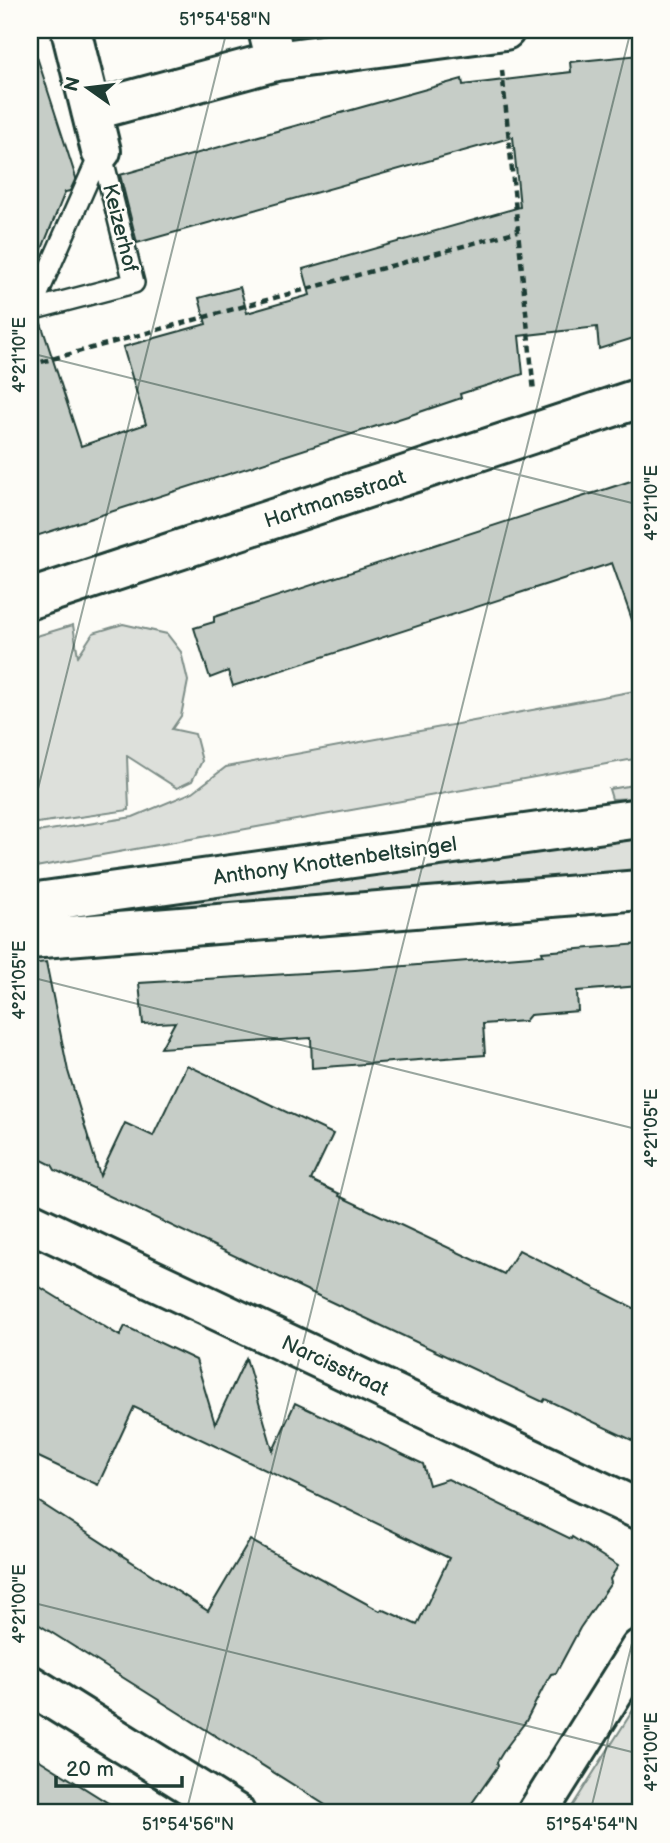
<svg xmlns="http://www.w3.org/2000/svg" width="670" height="1843" font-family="'Balsamiq Sans',sans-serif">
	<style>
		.green { fill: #dde0db; stroke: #7e8e88; stroke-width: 2 }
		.building { fill: #c6cdc7; stroke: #1f3d34; stroke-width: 2 }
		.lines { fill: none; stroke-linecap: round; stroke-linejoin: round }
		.lane-casing { stroke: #1f3d34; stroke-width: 24 }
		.street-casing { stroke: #1f3d34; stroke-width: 44 }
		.path { stroke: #1f3d34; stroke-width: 4.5; stroke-dasharray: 7 5; stroke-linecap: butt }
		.lane { stroke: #fdfcf7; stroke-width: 19 }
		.street { stroke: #fdfcf7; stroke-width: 38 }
		.ticks { fill: none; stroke: #1f3d34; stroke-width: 2; stroke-opacity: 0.45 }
		.labels { text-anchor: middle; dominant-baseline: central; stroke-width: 5; stroke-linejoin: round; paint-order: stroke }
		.street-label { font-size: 21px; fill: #1f3d34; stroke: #fdfcf7 }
		.neatline { fill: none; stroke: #1f3d34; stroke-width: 2.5 }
		.ticks-label { font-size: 18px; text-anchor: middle; fill: #1f3d34 }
	</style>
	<rect width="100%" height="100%" fill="#fdfcf7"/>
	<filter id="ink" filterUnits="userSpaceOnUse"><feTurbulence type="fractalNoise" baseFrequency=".0143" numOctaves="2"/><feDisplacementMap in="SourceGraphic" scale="14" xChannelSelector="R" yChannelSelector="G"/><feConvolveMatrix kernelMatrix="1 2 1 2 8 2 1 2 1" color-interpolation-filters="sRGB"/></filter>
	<g filter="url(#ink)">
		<path class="green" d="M 123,624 L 167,634 L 181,652 L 188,681 L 181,716 L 172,729 L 195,734 L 202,761 L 192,781 L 177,788 L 127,756 L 129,810 L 30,824 L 30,638 L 73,625 L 78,656 L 93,633 Z
			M 640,690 L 640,758 L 30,868 L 30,833 L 133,817 L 193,792 L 226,767 Z
			M 640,784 L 640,798 L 612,799 L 609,789 Z
			M 640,838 L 640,871 L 79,917 L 79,907 Z
			M 640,1699 L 640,1813 L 568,1813 Z"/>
		<path class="building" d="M 640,55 L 640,336 L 599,349 L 597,327 L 519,336 L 523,374 L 460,394 L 461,398 L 414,414 L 30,538 L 30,324 L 40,320 L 81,446 L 146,424 L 123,347 L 206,324 L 199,298 L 240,287 L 247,313 L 310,295 L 303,269 L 520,207 L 513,137 L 137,243 L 120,175 L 462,79 L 463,85 L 571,72 L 570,62 Z
			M 37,57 L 76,178 L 70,191 L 65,192 L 31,276 L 30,58 Z
			M 640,478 L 640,627 L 635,628 L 612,563 L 233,686 L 228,671 L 210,678 L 194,628 L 214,622 L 214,617 Z
			M 640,944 L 640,986 L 577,991 L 578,1011 L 530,1015 L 525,1021 L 483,1024 L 485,1055 L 312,1068 L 311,1038 L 161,1048 L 175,1022 L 143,1024 L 139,983 L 355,970 L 543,955 L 542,952 Z
			M 46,962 L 68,1071 L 100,1176 L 125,1123 L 153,1136 L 187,1065 L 333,1134 L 311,1180 L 340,1194 L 339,1196 L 504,1274 L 519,1250 L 640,1311 L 640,1444 L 545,1399 L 543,1402 L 323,1298 L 55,1170 L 52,1165 L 30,1154 L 30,964 Z
			M 30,1281 L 120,1336 L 125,1326 L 196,1360 L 215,1424 L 246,1358 L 273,1451 L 295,1403 L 423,1464 L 429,1485 L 448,1479 L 571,1539 L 572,1537 L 618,1566 L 610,1579 L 611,1583 L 580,1628 L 556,1673 L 551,1674 L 543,1688 L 526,1721 L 505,1749 L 497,1762 L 498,1766 L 465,1813 L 338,1813 L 30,1619 L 30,1496 L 208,1611 L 250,1540 L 380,1611 L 382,1609 L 417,1625 L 449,1558 L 134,1407 L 98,1485 L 30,1453 Z
			M 30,1754 L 124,1813 L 30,1813 Z"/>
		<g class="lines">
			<defs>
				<path id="lane" d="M 31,310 L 134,283 L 101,151
					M 30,312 L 101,151"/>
				<path id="street" d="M 71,30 L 101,151
					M 268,30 L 276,61
					M 91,111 L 276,61 L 505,30
					M 30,599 L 640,398
					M 30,903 L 640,818
					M 30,939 L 640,890
					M 30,1222 L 640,1510
					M 30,1685 L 235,1813
					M 537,1813 L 640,1649"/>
			</defs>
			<use href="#lane" class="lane-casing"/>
			<use href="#street" class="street-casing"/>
			<path class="path" d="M 502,70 L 534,392
				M 30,365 L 518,231"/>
			<use href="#lane" class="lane"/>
			<use href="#street" class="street"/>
		</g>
	</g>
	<path class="ticks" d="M 30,353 L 640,505M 30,821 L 227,30M 30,977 L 640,1130M 30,1602 L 640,1754M 186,1813 L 631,30M 590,1813 L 640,1611"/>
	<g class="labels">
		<g class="street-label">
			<text transform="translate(120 228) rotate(76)">Keizerhof</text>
			<text transform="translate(335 499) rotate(-18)">Hartmansstraat</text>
			<text transform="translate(335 861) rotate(-8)">Anthony Knottenbeltsingel</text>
			<text transform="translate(335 1366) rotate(25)">Narcisstraat</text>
		</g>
	</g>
	<rect width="670" height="1843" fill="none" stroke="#fdfcf7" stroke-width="77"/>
	<g transform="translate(88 88) rotate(284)" stroke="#fdfcf7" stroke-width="5" paint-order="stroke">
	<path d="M0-5L12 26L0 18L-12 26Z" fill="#1f3d34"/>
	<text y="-10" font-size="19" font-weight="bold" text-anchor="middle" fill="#1f3d34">N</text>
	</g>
	<path d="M56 1776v10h126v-10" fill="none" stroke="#1f3d34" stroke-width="3.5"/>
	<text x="66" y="1776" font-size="21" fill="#1f3d34" stroke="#fdfcf7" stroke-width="5" paint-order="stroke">20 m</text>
	<rect x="38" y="38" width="594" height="1766" class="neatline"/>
	<g class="ticks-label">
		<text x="225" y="25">51°54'58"N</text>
		<text transform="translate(19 355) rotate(-90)" y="6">4°21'10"E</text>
		<text transform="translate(651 503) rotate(-90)" y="6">4°21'10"E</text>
		<text transform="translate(19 980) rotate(-90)" y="6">4°21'05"E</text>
		<text transform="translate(651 1128) rotate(-90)" y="6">4°21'05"E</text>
		<text transform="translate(19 1604) rotate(-90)" y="6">4°21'00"E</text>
		<text transform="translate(651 1752) rotate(-90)" y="6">4°21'00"E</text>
		<text x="188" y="1830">51°54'56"N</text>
		<text x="592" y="1830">51°54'54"N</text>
	</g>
</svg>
